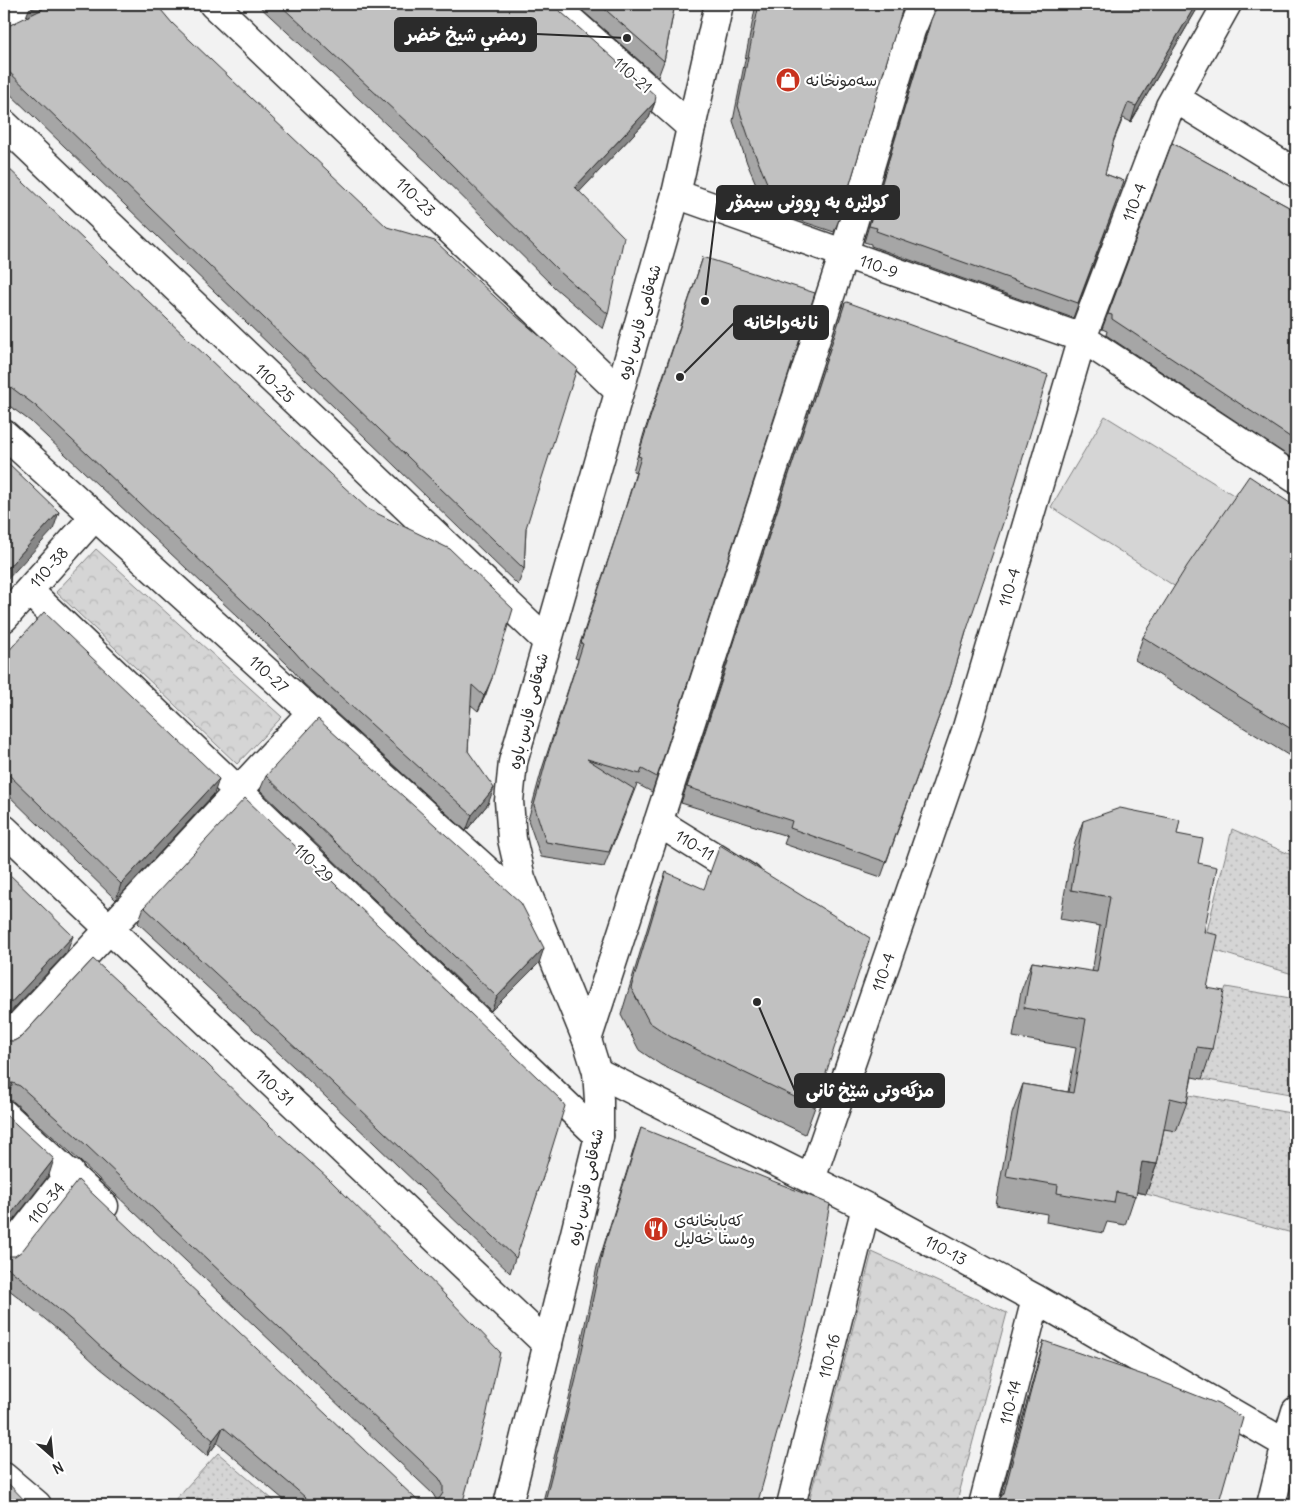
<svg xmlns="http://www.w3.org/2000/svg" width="1300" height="1509" font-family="Delius,'Playpen Sans Arabic',sans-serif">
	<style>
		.grass { fill: #d5d5d5; stroke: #808080 }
		.park { fill: url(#park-crowns); stroke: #808080 }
		.garden { fill: url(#garden-dots); stroke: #808080 }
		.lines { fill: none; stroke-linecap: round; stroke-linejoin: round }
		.street-casing { stroke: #2b2b2b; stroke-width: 31 }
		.secondary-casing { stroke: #2b2b2b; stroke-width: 31 }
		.street { stroke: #fff; stroke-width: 28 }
		.secondary { stroke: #fff; stroke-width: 28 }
		.wall { fill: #a6a6a6; stroke: #2b2b2b }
		.shaded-wall { fill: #878787; stroke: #2b2b2b }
		.building { fill: #c1c1c1; stroke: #2b2b2b }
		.labels { text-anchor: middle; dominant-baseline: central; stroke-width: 4.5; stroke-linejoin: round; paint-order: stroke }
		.street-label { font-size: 16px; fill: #2b2b2b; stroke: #fff }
		.poi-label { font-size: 16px; fill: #2b2b2b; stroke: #fff; text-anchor: start }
		.leader { fill: none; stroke: #2b2b2b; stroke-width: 2 }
		.callout-dot { fill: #2b2b2b; stroke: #fff; stroke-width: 2 }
		.callout { fill: #2b2b2b; stroke: #2b2b2b; stroke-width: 2 }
		.callout-label { font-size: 18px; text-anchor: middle; font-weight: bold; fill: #fff }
	</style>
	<defs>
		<pattern id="park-crowns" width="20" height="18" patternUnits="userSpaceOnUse" patternTransform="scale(1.25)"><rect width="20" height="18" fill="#d5d5d5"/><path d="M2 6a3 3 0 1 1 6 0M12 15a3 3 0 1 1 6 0" fill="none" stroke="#b7b7b7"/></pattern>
		<pattern id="garden-dots" width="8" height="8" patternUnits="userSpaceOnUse" patternTransform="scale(1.25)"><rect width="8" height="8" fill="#d5d5d5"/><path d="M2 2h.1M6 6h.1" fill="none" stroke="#b7b7b7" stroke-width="1.8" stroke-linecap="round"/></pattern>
	</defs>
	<rect width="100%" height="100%" fill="#f2f2f2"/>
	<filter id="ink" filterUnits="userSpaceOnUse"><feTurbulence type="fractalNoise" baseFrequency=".02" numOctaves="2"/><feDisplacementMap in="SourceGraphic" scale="10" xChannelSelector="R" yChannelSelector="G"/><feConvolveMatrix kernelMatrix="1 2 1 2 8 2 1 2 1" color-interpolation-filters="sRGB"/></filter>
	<g filter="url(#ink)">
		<path class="grass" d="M 1105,416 L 1240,499 L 1179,589 L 1051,507 Z"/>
		<path class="park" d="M 96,549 L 282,717 L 237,764 L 56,592 Z
			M 872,1252 L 1007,1313 L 956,1505 L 808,1505 Z"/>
		<path class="garden" d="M 1232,829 L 1296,857 L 1296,975 L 1203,947 Z
			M 1226,987 L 1296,999 L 1296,1095 L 1202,1079 L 1213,1021 Z
			M 1183,1094 L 1296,1114 L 1296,1234 L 1146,1194 L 1159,1128 Z
			M 218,1453 L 279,1505 L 170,1505 Z"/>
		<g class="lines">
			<defs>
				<path id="street" d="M 213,4 L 619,391
					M 552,4 L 691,127
					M 4,16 L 31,4
					M 1175,98 L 1296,173
					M 4,124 L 547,641
					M 676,194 L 1082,338 L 1296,479
					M 4,434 L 535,914
					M 29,591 L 599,1136
					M 4,618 L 95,516
					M 658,822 L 748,878
					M 4,829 L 548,1345
					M 587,1040 L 844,253 L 911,30 L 922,4
					M 4,1042 L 312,712
					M 597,1072 L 866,1207 L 1036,1299 L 1286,1444
					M 4,1114 L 104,1206
					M 811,1179 L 966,731 L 1082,338 L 1170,106 L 1227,4
					M 4,1257 L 70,1173
					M 4,1477 L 37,1505
					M 791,1505 L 866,1207
					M 983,1505 L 1036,1299"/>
				<path id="secondary" d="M 508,1505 L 599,1136 L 599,1100 L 597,1072 L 587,1040 L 521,878 L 512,839 L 509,801 L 513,762 L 676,194 L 719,4
					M 1271,1505 L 1286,1444 L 1296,1411"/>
			</defs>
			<use href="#street" class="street-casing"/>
			<use href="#secondary" class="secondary-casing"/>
			<use href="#street" class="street"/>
			<use href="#secondary" class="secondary"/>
		</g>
		<path class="wall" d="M 257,4 L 552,4 L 655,102 L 649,118 L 579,192 L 608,314 L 603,329 L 554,287 L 431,166 Z
			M 575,4 L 675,4 L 664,61 L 658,77 Z
			M 756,4 L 905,4 L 900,16 L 840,217 L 834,232 L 789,217 L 765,205 L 747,163 L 733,121 Z
			M 937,4 L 1200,4 L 1131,122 L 1123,118 L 1113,143 L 1105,174 L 1124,181 L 1073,318 L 871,246 L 871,244 L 864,242 L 926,35 L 937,7 Z
			M 26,18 L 526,528 L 524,569 L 518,585 L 4,88 L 4,28 Z
			M 1172,143 L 1296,211 L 1296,461 L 1106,335 L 1107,331 L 1102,329 Z
			M 4,164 L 486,694 L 478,711 L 471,705 L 468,751 L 488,804 L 466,831 L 303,683 L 289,666 L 255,633 L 30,421 L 4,402 Z
			M 703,257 L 657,777 L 652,792 L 637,784 L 604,867 L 541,857 L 528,820 L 542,769 L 578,659 L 575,658 L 624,512 L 636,472 L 633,471 L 644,433 Z
			M 845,303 L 966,632 L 951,683 L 881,877 L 784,844 L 787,836 L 681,803 Z
			M 1296,507 L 1296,760 L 1135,660 L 1143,637 Z
			M 4,656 L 214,794 L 116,900 L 4,791 Z
			M 266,776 L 539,963 L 491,1011 L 260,790 Z
			M 1083,821 L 1177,834 L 1198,863 L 1204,932 L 1207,988 L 1212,1049 L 1202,1079 L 1192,1077 L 1187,1102 L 1176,1131 L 1164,1129 L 1157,1164 L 1146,1194 L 1136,1192 L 1125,1225 L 1107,1222 L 1103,1233 L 1046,1222 L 1047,1214 L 996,1205 L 1012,1114 L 1023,1084 L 1068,1092 L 1076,1048 L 1013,1037 L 1021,991 L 1032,962 L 1092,972 L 1100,926 L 1060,919 L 1072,851 Z
			M 666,872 L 815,1107 L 805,1134 L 661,1065 L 639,1050 L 621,1015 L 656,900 Z
			M 144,907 L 543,1177 L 510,1273 L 307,1079 L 138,923 Z
			M 93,959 L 462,1505 L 290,1505 L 217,1443 L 207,1456 L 167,1421 L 100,1368 L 70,1340 L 21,1299 L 4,1286 L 4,1255 L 417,1500 L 424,1504 L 432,1504 L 437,1501 L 433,1494 L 80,1161 L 14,1102 L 7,1099 L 4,1099 L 4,1040 L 7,1041 L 14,1041 L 21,1037 Z
			M 641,1128 L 757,1505 L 542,1505 L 570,1395 L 597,1267 L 635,1145 Z
			M 1044,1341 L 1218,1505 L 997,1505 L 1001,1497 L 1039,1357 Z"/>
		<path class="shaded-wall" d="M 1196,4 L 1200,4 L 1131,122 L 1136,106 Z
			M 29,9 L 43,9 L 23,25 Z
			M 655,102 L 649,118 L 569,203 L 575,187 Z
			M 59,512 L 53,530 L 4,583 L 4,572 Z
			M 492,678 L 486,694 L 478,711 L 484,696 Z
			M 219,779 L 214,794 L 116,900 L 121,884 Z
			M 494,788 L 488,804 L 466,831 L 472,815 Z
			M 73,936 L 67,952 L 4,1019 L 4,1010 Z
			M 544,948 L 539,963 L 491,1011 L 497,997 Z
			M 5,1083 L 13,1083 L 7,1099 L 4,1099 L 4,1084 Z
			M 54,1159 L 49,1175 L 4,1232 L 4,1223 Z
			M 1142,1162 L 1157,1164 L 1146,1194 L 1132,1191 Z
			M 223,1427 L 217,1443 L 207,1456 L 213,1440 Z"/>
		<path class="building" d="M 41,4 L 156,4 L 172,23 L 387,227 L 435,241 L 508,309 L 577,368 L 526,528 L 524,569 L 4,67 L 4,28 L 43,9 L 29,9 Z
			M 279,4 L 552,4 L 656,96 L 655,102 L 575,187 L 624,237 L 608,314 L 560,272 L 437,150 Z
			M 599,4 L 675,4 L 664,61 Z
			M 759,4 L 904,4 L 840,217 L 794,202 L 770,190 L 752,147 L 738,106 Z
			M 938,4 L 1196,4 L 1136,106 L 1128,103 L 1114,139 L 1105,174 L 1124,181 L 1078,303 L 876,231 L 877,228 L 869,226 L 931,20 Z
			M 1172,143 L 1296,211 L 1296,441 L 1112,319 L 1112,315 L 1108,314 Z
			M 4,164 L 330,474 L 368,509 L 450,549 L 513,609 L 492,678 L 484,696 L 472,685 L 468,751 L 494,788 L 472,815 L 309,668 L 294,651 L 261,618 L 36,406 L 4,382 Z
			M 703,257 L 815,293 L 657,777 L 642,769 L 640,774 L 587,759 L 634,789 L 609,852 L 546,842 L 534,805 L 548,754 L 583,644 L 581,643 L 629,497 L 641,457 L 638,456 L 650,418 Z
			M 847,302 L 1048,375 L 1003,523 L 966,632 L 951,683 L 886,862 L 790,828 L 792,821 L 687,787 L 845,303 Z
			M 4,459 L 59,512 L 4,572 Z
			M 1249,476 L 1296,507 L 1296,732 L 1143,637 L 1187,566 Z
			M 44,612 L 219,779 L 121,884 L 4,770 L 4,656 Z
			M 318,719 L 521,903 L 544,948 L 497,997 L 266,776 Z
			M 245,798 L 560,1099 L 565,1106 L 543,1177 L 516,1258 L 313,1064 L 144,907 Z
			M 1120,808 L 1180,820 L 1177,834 L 1203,839 L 1198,863 L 1217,867 L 1204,932 L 1218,935 L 1207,988 L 1224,991 L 1212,1049 L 1197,1047 L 1187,1102 L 1170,1098 L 1157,1164 L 1142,1162 L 1136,1196 L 1116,1192 L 1114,1203 L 1057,1193 L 1058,1185 L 1006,1176 L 1023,1084 L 1073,1093 L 1086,1019 L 1024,1008 L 1032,962 L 1097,972 L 1110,897 L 1071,890 L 1083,821 Z
			M 720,845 L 870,938 L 815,1107 L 671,1037 L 649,1022 L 631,988 L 666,872 L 704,889 Z
			M 4,869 L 73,936 L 4,1010 Z
			M 93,959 L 204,1061 L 271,1127 L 329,1179 L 422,1271 L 500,1352 L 486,1417 L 462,1505 L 450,1505 L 447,1502 L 445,1505 L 314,1505 L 297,1490 L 223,1427 L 213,1440 L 173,1405 L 106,1352 L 76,1324 L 27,1283 L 4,1265 L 4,1255 L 7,1256 L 15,1256 L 22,1251 L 78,1180 L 417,1500 L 424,1504 L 432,1504 L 439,1499 L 443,1493 L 443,1485 L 439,1478 L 86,1145 L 20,1086 L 13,1083 L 4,1084 L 4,1040 L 7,1041 L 14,1041 L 21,1037 Z
			M 4,1113 L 54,1159 L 4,1223 Z
			M 641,1128 L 830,1204 L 806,1328 L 757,1505 L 544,1505 L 576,1379 L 603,1250 Z
			M 1044,1341 L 1155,1379 L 1218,1404 L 1243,1418 L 1218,1505 L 997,1505 L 998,1501 L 1004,1493 Z
			M 4,1479 L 29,1505 L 4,1505 Z"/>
	</g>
	<defs>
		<symbol id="shop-disc" viewBox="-11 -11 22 22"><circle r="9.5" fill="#c8321e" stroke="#fff"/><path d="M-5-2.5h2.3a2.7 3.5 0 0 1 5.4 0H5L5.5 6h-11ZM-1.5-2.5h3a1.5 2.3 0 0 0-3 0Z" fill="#fff"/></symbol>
		<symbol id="restaurant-disc" viewBox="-11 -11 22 22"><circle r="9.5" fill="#c8321e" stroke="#fff"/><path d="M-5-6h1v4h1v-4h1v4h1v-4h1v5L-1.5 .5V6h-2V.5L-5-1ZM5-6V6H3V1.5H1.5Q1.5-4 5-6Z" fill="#fff"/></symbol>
	</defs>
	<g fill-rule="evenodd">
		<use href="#shop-disc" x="774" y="66" width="28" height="28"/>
		<use href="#restaurant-disc" x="642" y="1215" width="28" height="28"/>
	</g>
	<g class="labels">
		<g class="street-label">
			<text transform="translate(633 75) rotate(41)">110-21</text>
			<text transform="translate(416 197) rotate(44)">110-23</text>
			<text transform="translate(1134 202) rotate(-69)">110-4</text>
			<text transform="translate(879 266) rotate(20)">110-9</text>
			<text transform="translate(639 322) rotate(-74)">شەقامی فارس باوە</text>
			<text transform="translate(275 383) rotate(44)">110-25</text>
			<text transform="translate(49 567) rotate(-48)">110-38</text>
			<text transform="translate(1009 587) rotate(-74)">110-4</text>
			<text transform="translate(269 674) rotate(42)">110-27</text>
			<text transform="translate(528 711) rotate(-76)">شەقامی فارس باوە</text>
			<text transform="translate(695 845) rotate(32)">110-11</text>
			<text transform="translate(314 863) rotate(44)">110-29</text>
			<text transform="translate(883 972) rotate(-71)">110-4</text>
			<text transform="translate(275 1087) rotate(43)">110-31</text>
			<text transform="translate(585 1187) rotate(-78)">شەقامی فارس باوە</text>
			<text transform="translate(46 1203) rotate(-51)">110-34</text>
			<text transform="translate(946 1250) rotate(28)">110-13</text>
			<text transform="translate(829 1356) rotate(-76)">110-16</text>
			<text transform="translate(1010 1402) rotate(-76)">110-14</text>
		</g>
		<g class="poi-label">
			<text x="806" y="80">سەمونخانە</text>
			<text x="674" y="1220">کەبابخانەی<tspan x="674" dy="18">وەستا خەلیل</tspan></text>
		</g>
	</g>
	<path class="leader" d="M627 38L536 34M705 301L717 202M680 377L734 323M757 1002L795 1091"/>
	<g class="callout-dot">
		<circle cx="627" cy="38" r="5"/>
		<circle cx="705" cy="301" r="5"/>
		<circle cx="680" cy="377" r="5"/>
		<circle cx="757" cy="1002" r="5"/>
	</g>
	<g class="callout">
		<rect x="395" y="18" width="141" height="33" rx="5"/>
		<rect x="717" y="186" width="182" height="33" rx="5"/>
		<rect x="734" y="306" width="94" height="33" rx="5"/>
		<rect x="795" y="1074" width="149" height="33" rx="5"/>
	</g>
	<g class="callout-label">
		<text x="466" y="41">رمضي شيخ خضر</text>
		<text x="808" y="208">کولێرە بە ڕوونی سیمۆر</text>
		<text x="781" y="329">نانەواخانە</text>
		<text x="870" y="1097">مزگەوتی شێخ ثانی</text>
	</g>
	<rect width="1300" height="1509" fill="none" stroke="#fff" stroke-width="20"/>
	<rect x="10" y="10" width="1280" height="1489" fill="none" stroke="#2b2b2b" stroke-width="2" filter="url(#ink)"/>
	<g transform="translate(52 1456) rotate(153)" stroke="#ffffff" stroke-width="4" paint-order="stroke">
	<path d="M0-4L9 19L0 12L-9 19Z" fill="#2b2b2b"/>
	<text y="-8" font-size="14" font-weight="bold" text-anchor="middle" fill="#2b2b2b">N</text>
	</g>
</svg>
